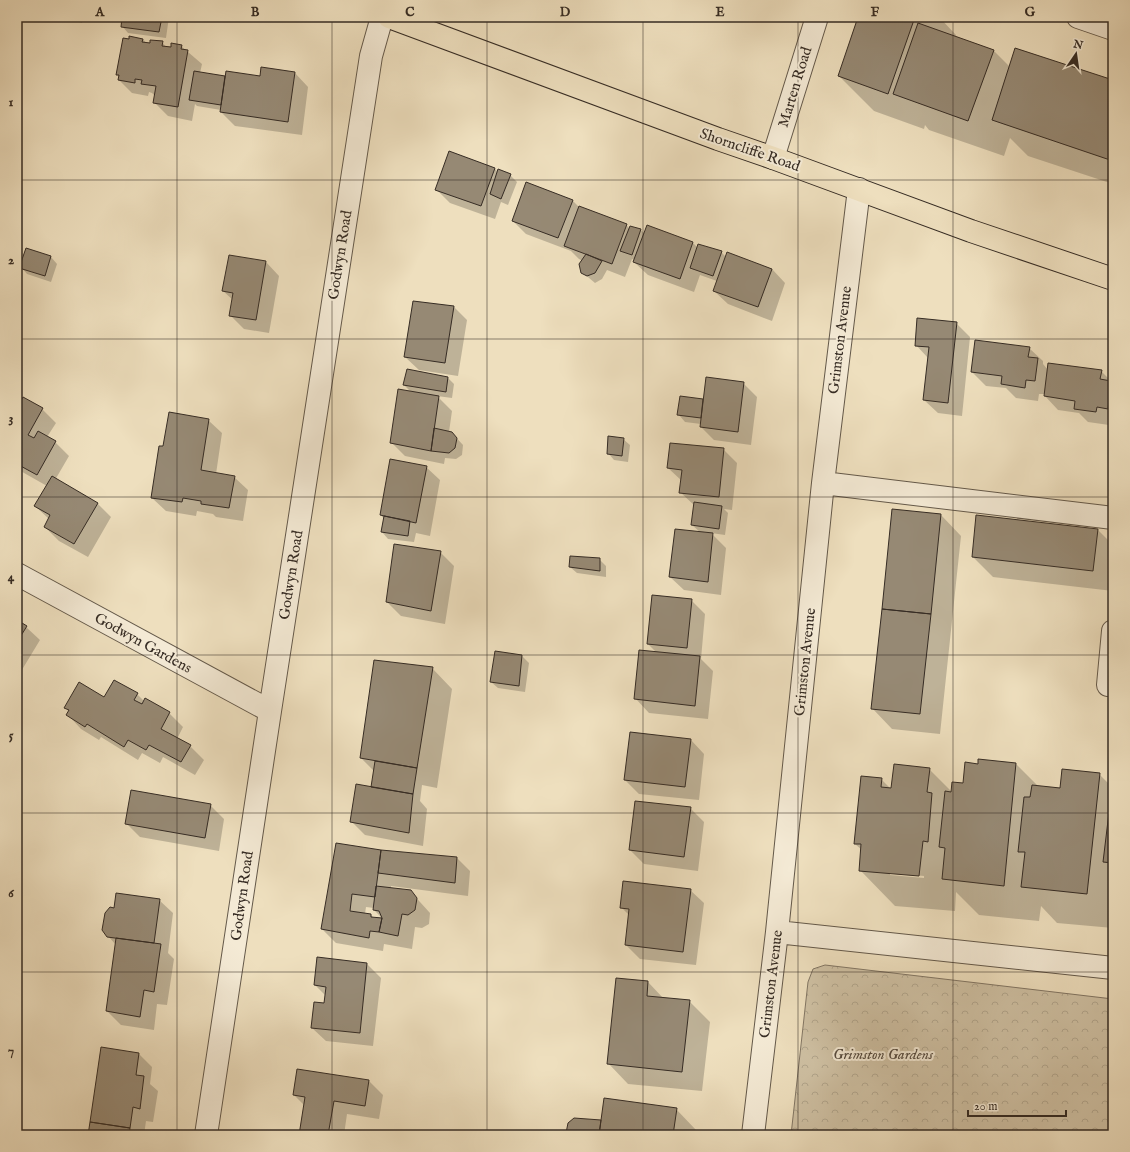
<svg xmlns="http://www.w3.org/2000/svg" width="1130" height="1152" font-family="'IM FELL English',serif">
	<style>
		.park { fill: url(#park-crowns); stroke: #827664 }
		.shadow { fill: #0003; fill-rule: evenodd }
		.building { fill: #968974; stroke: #362c24 }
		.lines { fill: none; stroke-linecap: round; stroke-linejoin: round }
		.minor-casing { stroke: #64594a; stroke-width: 24 }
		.major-casing { stroke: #362c24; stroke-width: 24 }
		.minor { stroke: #f4ead5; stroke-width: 22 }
		.major { stroke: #eedfbe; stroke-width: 22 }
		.grid { fill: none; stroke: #362c24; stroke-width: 1; stroke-opacity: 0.55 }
		.labels { text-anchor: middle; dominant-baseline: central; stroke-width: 4; stroke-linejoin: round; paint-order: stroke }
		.street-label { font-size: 15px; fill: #362c24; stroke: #f4ead5 }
		.park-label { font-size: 15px; font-style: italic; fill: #554a3e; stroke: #f4ead5 }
		.neatline { fill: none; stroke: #362c24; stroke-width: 1.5 }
		.grid-label { font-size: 13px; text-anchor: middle; font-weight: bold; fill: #362c24 }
	</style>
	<defs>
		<pattern id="park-crowns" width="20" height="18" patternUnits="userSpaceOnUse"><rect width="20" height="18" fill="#cfc1a4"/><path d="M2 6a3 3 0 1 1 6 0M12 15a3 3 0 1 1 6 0" fill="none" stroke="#b2a68d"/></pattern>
	</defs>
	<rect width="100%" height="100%" fill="#eedfbe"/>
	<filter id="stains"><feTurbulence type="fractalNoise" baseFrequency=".005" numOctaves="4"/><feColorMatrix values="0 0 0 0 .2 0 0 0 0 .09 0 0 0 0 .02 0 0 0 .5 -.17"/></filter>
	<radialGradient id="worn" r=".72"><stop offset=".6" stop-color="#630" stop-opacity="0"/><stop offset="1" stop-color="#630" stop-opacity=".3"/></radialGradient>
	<path class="park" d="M 825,965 L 1113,999 L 1113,1135 L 791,1135 L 808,982 L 813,969 Z"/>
	<path class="shadow" d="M 63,17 L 84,17 L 82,23 Z
		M 123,17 L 169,17 L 166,38 L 128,33 L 122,26 Z
		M 768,17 L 782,17 L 780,22 Z
		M 859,17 L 939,17 L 956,35 L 955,37 L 994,51 L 1010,67 L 1113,81 L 1113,184 L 1028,156 L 1010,138 L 1004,156 L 929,130 L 925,125 L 924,129 L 874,111 L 839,76 Z
		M 143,39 L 146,43 L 162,42 L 167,48 L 181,46 L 202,64 L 200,73 L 224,77 L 226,78 L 261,77 L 295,73 L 308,87 L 302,135 L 235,126 L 221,112 L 221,110 L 197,106 L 195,104 L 192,121 L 168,116 L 154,102 L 155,96 L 152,93 L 149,92 L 148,96 L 132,93 L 119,80 L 119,77 L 117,75 Z
		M 495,169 L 498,172 L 510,175 L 517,182 L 508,205 L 501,202 L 495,219 L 450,203 L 436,189 Z
		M 572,200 L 579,207 L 626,225 L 630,229 L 631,227 L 641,230 L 645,234 L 648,226 L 693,243 L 697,247 L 721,252 L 726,257 L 772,269 L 785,283 L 772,321 L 728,304 L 714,291 L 717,281 L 700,275 L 694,292 L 648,275 L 634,262 L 635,260 L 632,259 L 625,277 L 607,270 L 602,279 L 595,283 L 582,272 L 583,261 L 579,259 L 571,251 L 526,234 L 513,221 Z
		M 51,257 L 57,264 L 51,282 L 27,274 L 21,267 Z
		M 266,262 L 279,276 L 269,333 L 244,329 L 230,315 L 233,300 L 223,291 Z
		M 454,307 L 467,320 L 458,376 L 419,370 L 405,357 Z
		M 956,323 L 970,337 L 962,416 L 938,413 L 924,400 L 928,358 L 916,345 Z
		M 1029,348 L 1043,361 L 1043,364 L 1048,370 L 1101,371 L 1113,383 L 1113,421 L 1110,421 L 1109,425 L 1088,422 L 1079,413 L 1058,410 L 1045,396 L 1045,394 L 1039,394 L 1038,401 L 1016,398 L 1006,388 L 986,386 L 972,372 Z
		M 448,378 L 454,384 L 452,398 L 437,396 L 452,411 L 449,432 L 451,432 L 463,445 L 462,455 L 456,459 L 445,458 L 444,464 L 405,456 L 391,442 L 412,393 L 404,385 Z
		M 743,383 L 757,397 L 751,445 L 714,440 L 701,427 L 701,424 L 685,422 L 679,415 L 703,400 L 704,401 Z
		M 42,409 L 56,423 L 47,437 L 55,442 L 69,456 L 55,480 L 97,503 L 111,517 L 88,557 L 59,541 L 45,527 L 49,519 L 35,506 L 47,486 L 17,469 L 17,410 Z
		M 208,420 L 222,433 L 216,474 L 234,477 L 248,490 L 243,521 L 216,517 L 213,514 L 197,511 L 196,516 L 166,511 L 152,498 L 164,447 Z
		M 623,439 L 630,445 L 628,462 L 614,460 L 608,453 Z
		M 723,449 L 737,463 L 732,510 L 724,509 L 728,513 L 725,535 L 711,533 L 726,548 L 721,595 L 684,590 L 670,577 L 701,533 L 692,525 L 695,506 L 680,492 L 682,481 L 668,468 Z
		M 426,467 L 440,480 L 430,536 L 416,533 L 414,542 L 388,539 L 382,532 L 384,519 L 381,515 Z
		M 893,510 L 941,515 L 961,536 L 940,734 L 892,729 L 872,708 Z
		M 1098,530 L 1113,545 L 1113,591 L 993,577 L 973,557 Z
		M 440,552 L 454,566 L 445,624 L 401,616 L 387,602 Z
		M 599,559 L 606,566 L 606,577 L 577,573 L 570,567 Z
		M 652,596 L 691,600 L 705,614 L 701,659 L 713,671 L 708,719 L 649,713 L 636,699 L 657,653 L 648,644 Z
		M 17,621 L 26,627 L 40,640 L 17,678 Z
		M 496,652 L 522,656 L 529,663 L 525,692 L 498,688 L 491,682 Z
		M 432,668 L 452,689 L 437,788 L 422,785 L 420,801 L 427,809 L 423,846 L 365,835 L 351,821 L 372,788 L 374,771 L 361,758 Z
		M 137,694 L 144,701 L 169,713 L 183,727 L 177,739 L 190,746 L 204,760 L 195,775 L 163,757 L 160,763 L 142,753 L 138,760 L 101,737 L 99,740 L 81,729 L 68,715 L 69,712 L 66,708 L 105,698 Z
		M 691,740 L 704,754 L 699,800 L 639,794 L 625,780 Z
		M 1016,764 L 1039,787 L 1061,789 L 1099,774 L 1113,788 L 1113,928 L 1057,923 L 1041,906 L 1039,921 L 979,915 L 956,892 L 955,911 L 895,906 L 860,870 L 862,850 L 855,844 L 881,779 L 891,789 L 929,769 L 952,792 L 964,784 L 979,765 ZM 890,873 L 924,876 L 924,878 L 890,875 Z
		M 210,805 L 224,819 L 219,851 L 140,837 L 126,823 Z
		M 690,808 L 704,822 L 698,871 L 644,864 L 630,850 Z
		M 381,851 L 457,858 L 470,871 L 468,896 L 391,886 L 391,889 L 410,891 L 430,913 L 429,924 L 422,928 L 415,927 L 412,949 L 384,944 L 383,951 L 336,943 L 322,929 ZM 366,907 L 374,908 L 374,910 L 384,920 L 374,918 L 371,915 L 365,914 Z
		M 690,890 L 704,903 L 696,965 L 640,959 L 626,945 L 630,916 L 621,907 Z
		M 159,900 L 173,913 L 168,953 L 174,959 L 167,1005 L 157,1004 L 154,1030 L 121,1025 L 107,1011 L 116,945 L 108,936 L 115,909 Z
		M 318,958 L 367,964 L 381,978 L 373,1046 L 326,1041 L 312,1028 L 325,1005 L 326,996 L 315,985 Z
		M 648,982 L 664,999 L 689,1001 L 710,1022 L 702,1091 L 628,1084 L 608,1063 Z
		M 139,1054 L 152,1067 L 150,1084 L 158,1091 L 153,1122 L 146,1121 L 144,1135 L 89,1135 Z
		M 298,1070 L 369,1081 L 383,1095 L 379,1119 L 347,1114 L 344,1135 L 300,1135 L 305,1106 L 294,1095 Z
		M 676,1109 L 696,1130 L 696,1135 L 568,1135 L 575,1119 L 602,1121 Z"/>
	<path class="building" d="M 122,17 L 162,17 L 159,32 L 121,27 Z
		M 858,17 L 915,17 L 888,94 L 838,76 Z
		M 918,23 L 994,50 L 968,121 L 893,94 Z
		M 129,36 L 143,39 L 142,42 L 150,43 L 150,40 L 163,41 L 162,46 L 171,47 L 171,43 L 182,45 L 181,49 L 188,50 L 178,107 L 153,103 L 156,86 L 141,84 L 142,80 L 135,79 L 135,83 L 118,80 L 119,75 L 116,75 L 123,38 L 129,39 Z
		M 1015,48 L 1113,80 L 1113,161 L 992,120 Z
		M 261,67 L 295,72 L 288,122 L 220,112 L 226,71 L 260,76 Z
		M 194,71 L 225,76 L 221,105 L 189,100 Z
		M 449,151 L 495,168 L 481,206 L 435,190 Z
		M 498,169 L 511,174 L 501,199 L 490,194 Z
		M 526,182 L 573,200 L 558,238 L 512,221 Z
		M 579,206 L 627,224 L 612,264 L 564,246 Z
		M 647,225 L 693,242 L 680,279 L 633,262 Z
		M 630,226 L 641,229 L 632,255 L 620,251 Z
		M 698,244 L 722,251 L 713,276 L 690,268 Z
		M 26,248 L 51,256 L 45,276 L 19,268 Z
		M 727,252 L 772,269 L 758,307 L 713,291 Z
		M 586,254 L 602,261 L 595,273 L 587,276 L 581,273 L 579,264 Z
		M 229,255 L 266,261 L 256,320 L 229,316 L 233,293 L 222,291 Z
		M 413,301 L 454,306 L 445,363 L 404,357 Z
		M 917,318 L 957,322 L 948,403 L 923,400 L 929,347 L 915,346 Z
		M 975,340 L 1030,347 L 1028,357 L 1038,358 L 1035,381 L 1026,380 L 1025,388 L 1001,384 L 1002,376 L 971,372 Z
		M 1048,363 L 1102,370 L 1100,379 L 1111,381 L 1108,409 L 1097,407 L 1096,412 L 1074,409 L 1075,401 L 1044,396 Z
		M 407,369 L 448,377 L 446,392 L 403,385 Z
		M 706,377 L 744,382 L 738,432 L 700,427 Z
		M 398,389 L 439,396 L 431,451 L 390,443 Z
		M 680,396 L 703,399 L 701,418 L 677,415 Z
		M 23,397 L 43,408 L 28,435 L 34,438 L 38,431 L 56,441 L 37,475 L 17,464 L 17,408 Z
		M 169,412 L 209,419 L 201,470 L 235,476 L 229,508 L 201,504 L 201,501 L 183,498 L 182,502 L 151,498 L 159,446 L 163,446 Z
		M 434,428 L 452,432 L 457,438 L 455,448 L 449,453 L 431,451 Z
		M 608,436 L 624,438 L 622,456 L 607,454 Z
		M 670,443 L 724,448 L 719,497 L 679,493 L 682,470 L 667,468 Z
		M 390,459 L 427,466 L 416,523 L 380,515 Z
		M 52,476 L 98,503 L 74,544 L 44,527 L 50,515 L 34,506 Z
		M 694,502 L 722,506 L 719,529 L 691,525 Z
		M 892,509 L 941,514 L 931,614 L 882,609 Z
		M 976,515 L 1098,529 L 1093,571 L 972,557 Z
		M 384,516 L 410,521 L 408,536 L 381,532 Z
		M 675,529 L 713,533 L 708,582 L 669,577 Z
		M 394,544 L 441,551 L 431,611 L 386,602 Z
		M 570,556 L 600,558 L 600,571 L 569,567 Z
		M 652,595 L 692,599 L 687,648 L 647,644 Z
		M 882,609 L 931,614 L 920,714 L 871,709 Z
		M 17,620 L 27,626 L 17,642 Z
		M 639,650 L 700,656 L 695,706 L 634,699 Z
		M 495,651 L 522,655 L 519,686 L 490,682 Z
		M 374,660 L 433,667 L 417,768 L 360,758 Z
		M 114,680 L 138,693 L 134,700 L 142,704 L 145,698 L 170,712 L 161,729 L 191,745 L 181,762 L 149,745 L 146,750 L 128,740 L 124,747 L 87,724 L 85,727 L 66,715 L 69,710 L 64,708 L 79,682 L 104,697 Z
		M 630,732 L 691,739 L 685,787 L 624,780 Z
		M 978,759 L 1016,763 L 1004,886 L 942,879 L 945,848 L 939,847 L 945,791 L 951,792 L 952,782 L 963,783 L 965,762 L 978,764 Z
		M 375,761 L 417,768 L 413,794 L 371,787 Z
		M 894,764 L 930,768 L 927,792 L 932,793 L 928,842 L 923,841 L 919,876 L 859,871 L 861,844 L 854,844 L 861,776 L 882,778 L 881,787 L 891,788 Z
		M 1062,769 L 1100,773 L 1087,894 L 1021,887 L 1025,852 L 1018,852 L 1024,797 L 1030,797 L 1032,785 L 1060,788 Z
		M 356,784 L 413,794 L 409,833 L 350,822 Z
		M 131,790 L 211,804 L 205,838 L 125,824 Z
		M 635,801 L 691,807 L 684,857 L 629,850 Z
		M 1110,804 L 1113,804 L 1113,863 L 1103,862 Z
		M 336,843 L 381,850 L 375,897 L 352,894 L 350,911 L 371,914 L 371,917 L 382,918 L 379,932 L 370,931 L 369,938 L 321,929 Z
		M 381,850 L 457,857 L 455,883 L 378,873 Z
		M 623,881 L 691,889 L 683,952 L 625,945 L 629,909 L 620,908 Z
		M 376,886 L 411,890 L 417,898 L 415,910 L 408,915 L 402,914 L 398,936 L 379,932 L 382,918 L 379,911 L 373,910 Z
		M 116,893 L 160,899 L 154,943 L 107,937 L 102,930 L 105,913 L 110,907 L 114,908 Z
		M 116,938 L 161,944 L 154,992 L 144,990 L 140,1017 L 106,1011 Z
		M 317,957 L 367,963 L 360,1033 L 311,1028 L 314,1002 L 324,1003 L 326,987 L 314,985 Z
		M 616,978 L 648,981 L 647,996 L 690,1000 L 682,1072 L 607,1064 Z
		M 101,1047 L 139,1053 L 136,1075 L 144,1076 L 140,1109 L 133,1107 L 130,1128 L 90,1122 Z
		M 297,1069 L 369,1080 L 365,1106 L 334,1101 L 328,1135 L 299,1135 L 305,1097 L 293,1095 Z
		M 604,1098 L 677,1108 L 673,1135 L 599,1135 Z
		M 574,1118 L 601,1120 L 599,1135 L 567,1135 L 566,1133 L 568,1123 Z
		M 90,1122 L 130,1128 L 129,1135 L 88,1135 Z"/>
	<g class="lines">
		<defs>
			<path id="minor" d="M 1078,17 L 1113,29
				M 773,158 L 817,17
				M 823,483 L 1113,518
				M 17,574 L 270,711
				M 1108,685 L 1113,631
				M 777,932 L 1113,968
				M 206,1135 L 270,711 L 371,56 L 382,17
				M 753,1135 L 777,932 L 823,483 L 859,189"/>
			<path id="major" d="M 389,17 L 718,139 L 773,158 L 971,231 L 1113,279"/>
		</defs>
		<use href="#minor" class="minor-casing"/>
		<use href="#major" class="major-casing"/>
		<use href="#minor" class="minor"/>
		<use href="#major" class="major"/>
	</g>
	<path class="grid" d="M 177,17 L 177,1135M 332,17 L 332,1135M 487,17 L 487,1135M 643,17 L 643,1135M 798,17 L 798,1135M 953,17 L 953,1135M 17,180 L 1113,180M 17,339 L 1113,339M 17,497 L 1113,497M 17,655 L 1113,655M 17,813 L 1113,813M 17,972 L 1113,972"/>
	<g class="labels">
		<g class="street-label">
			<text transform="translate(795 87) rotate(-73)">Marten Road</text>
			<text transform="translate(750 150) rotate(19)">Shorncliffe Road</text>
			<text transform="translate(340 255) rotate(-81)">Godwyn Road</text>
			<text transform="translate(840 340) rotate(-83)">Grimston Avenue</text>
			<text transform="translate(291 575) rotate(-81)">Godwyn Road</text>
			<text transform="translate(143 643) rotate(29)">Godwyn Gardens</text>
			<text transform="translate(805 662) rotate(-84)">Grimston Avenue</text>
			<text transform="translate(242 896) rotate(-82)">Godwyn Road</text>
			<text transform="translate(771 984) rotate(-83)">Grimston Avenue</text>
		</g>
		<g class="park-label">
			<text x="883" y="1054">Grimston Gardens</text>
		</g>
	</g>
	<rect width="1130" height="1152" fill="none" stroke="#eedfbe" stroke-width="44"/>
	<g transform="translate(1076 54) rotate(13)" stroke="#f4ead5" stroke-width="3" paint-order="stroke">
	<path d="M0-3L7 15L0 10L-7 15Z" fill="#362c24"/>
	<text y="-6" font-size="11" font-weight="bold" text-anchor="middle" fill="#362c24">N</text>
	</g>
	<path d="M968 1110v6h98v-6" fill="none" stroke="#362c24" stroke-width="2"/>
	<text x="974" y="1110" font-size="12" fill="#362c24" stroke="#f4ead5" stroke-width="3" paint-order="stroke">20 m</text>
	<rect x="22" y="22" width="1086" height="1108" class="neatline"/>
	<g class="grid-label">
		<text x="100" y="16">A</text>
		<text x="255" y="16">B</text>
		<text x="410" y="16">C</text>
		<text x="565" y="16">D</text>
		<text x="720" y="16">E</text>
		<text x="875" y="16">F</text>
		<text x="1030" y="16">G</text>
		<text x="11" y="106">1</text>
		<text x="11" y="264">2</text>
		<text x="11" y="422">3</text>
		<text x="11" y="581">4</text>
		<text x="11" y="739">5</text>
		<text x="11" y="897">6</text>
		<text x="11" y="1055">7</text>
	</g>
	<rect width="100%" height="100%" filter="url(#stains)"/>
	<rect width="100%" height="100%" fill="url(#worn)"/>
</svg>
